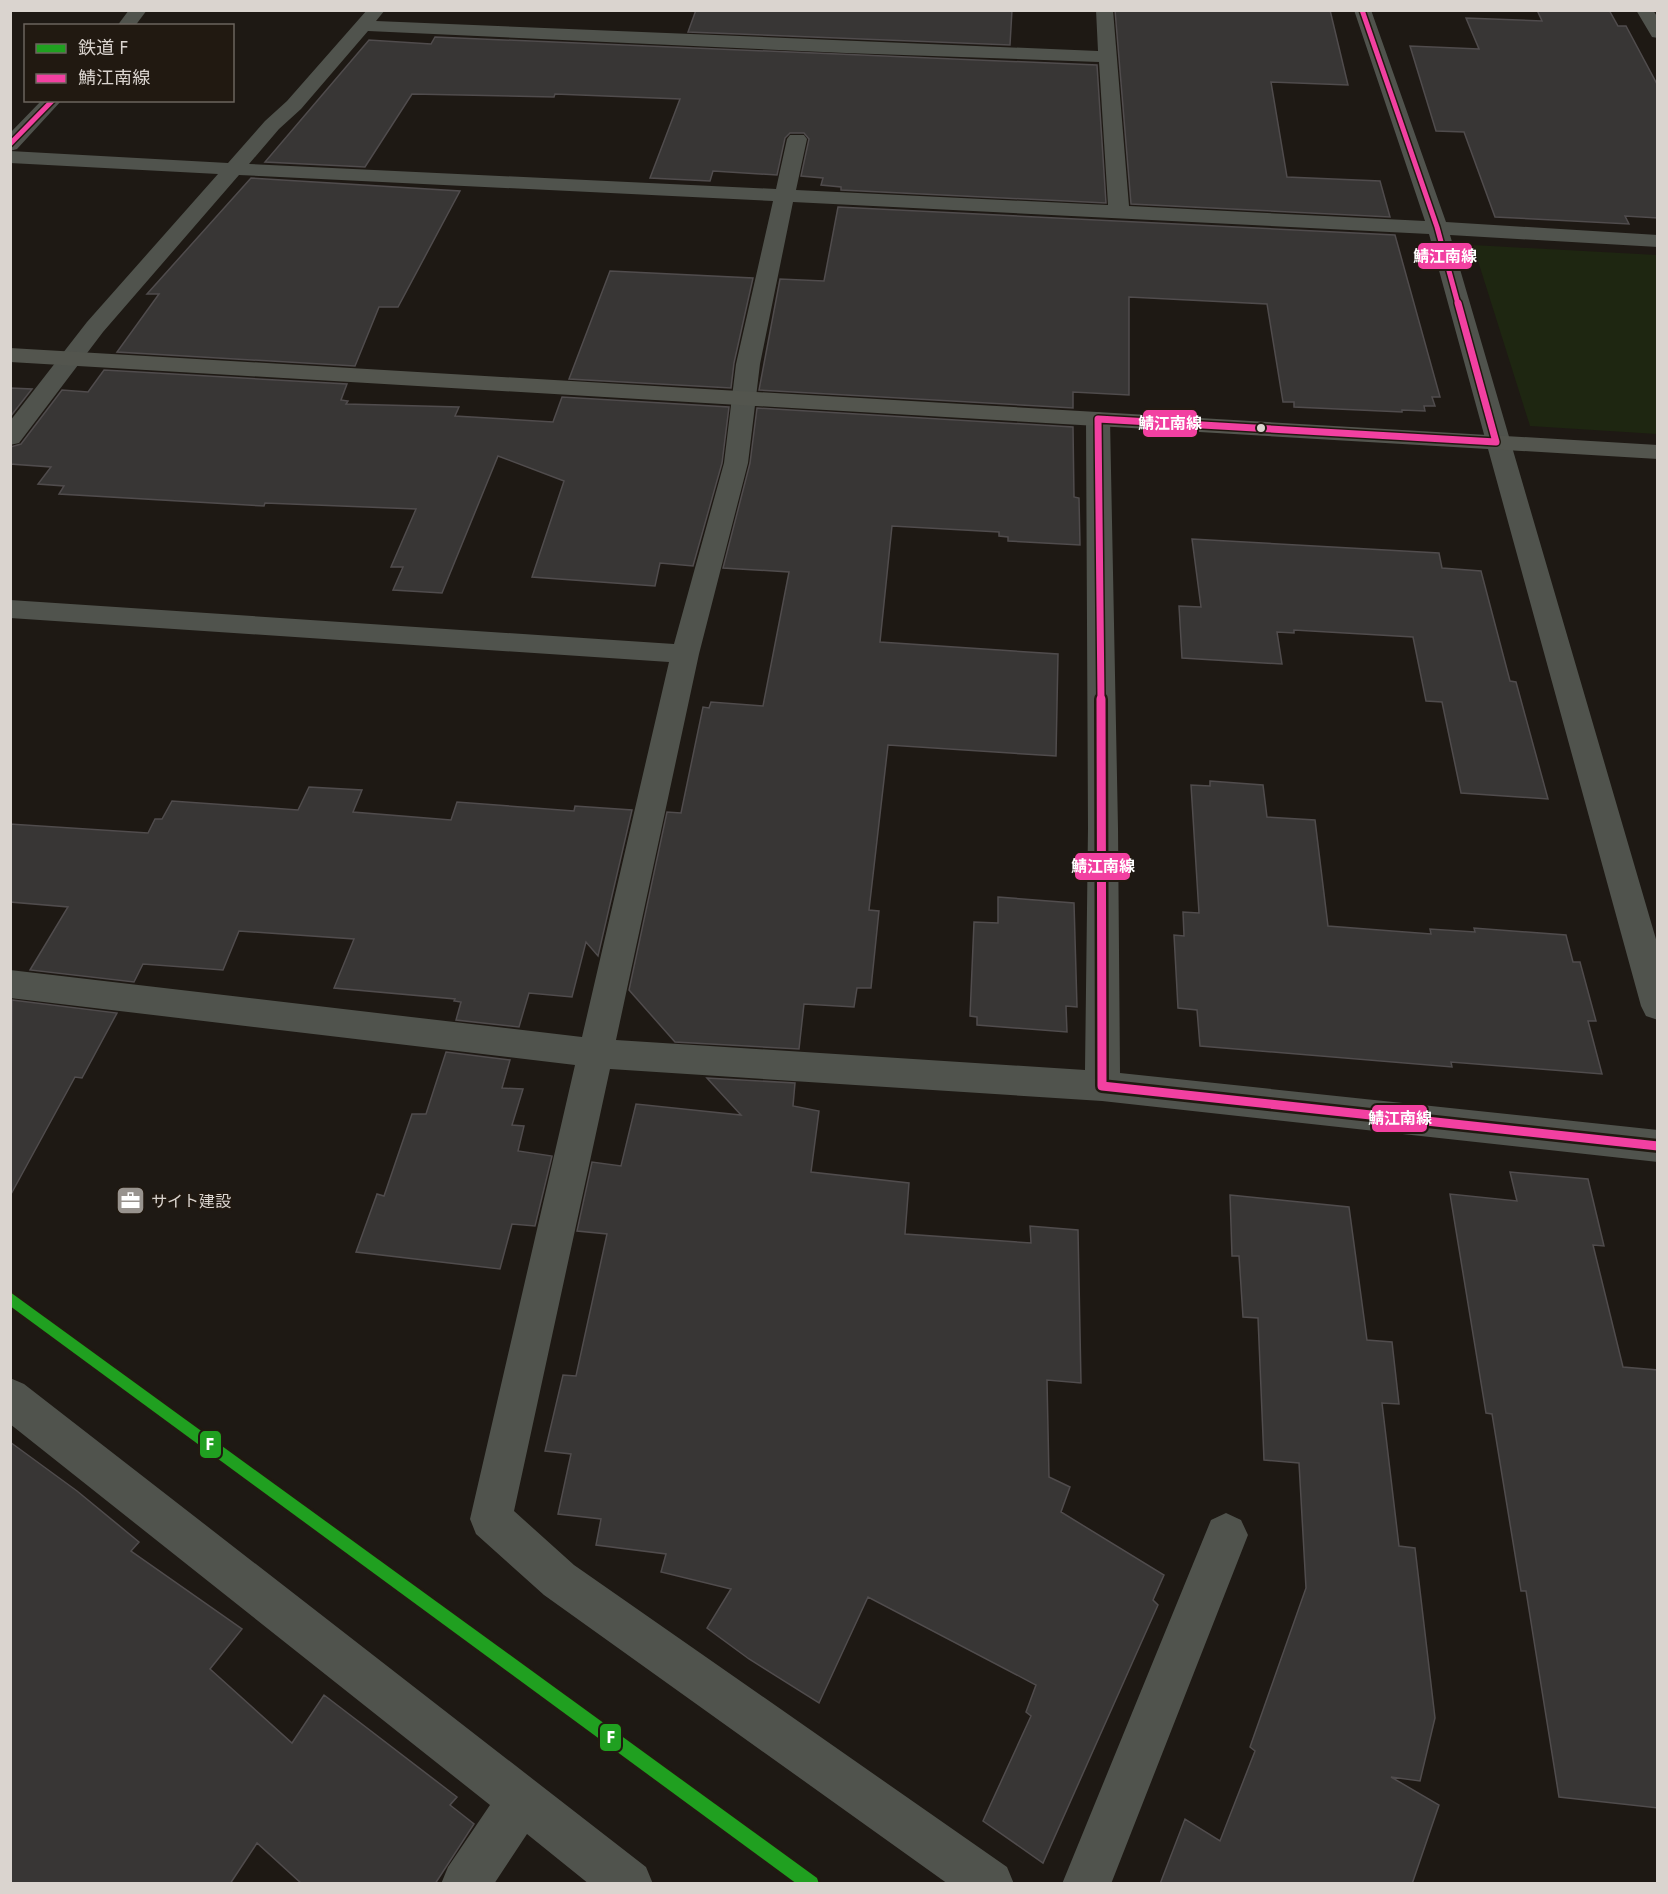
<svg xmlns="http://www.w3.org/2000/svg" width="1668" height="1894" font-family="Jost,'Noto Sans JP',sans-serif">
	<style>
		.green { fill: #1e2611 }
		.building { fill: #383635; stroke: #504c4d; stroke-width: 1.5 }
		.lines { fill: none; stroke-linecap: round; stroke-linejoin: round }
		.street { fill: #50534d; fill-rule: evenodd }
		.secondary { fill: #53554e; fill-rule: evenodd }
		.bus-1-far2-casing { stroke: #211911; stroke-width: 8 }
		.bus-1-far1-casing { stroke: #211911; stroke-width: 10 }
		.bus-1-casing { stroke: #211911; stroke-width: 14 }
		.bus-1-far2 { stroke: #f240a1; stroke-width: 5 }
		.bus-1-far1 { stroke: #f240a1; stroke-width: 7 }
		.bus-1 { stroke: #f240a1; stroke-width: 9 }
		.rail-1-casing { stroke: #211911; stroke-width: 5 }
		.rail-1 { fill: #20a020; fill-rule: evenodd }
		.bus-dot { fill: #dad4cf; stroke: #211911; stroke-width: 2 }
		.labels { text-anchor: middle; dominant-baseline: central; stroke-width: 4.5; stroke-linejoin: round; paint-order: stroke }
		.poi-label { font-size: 16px; fill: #dad4cf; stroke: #211911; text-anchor: start }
		.line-badge { stroke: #211911; stroke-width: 2 }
		.badge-label { font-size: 16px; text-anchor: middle; font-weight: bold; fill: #fff }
	</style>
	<rect width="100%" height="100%" fill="#1e1914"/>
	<path class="green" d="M 1473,245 L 1657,255 L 1657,434 L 1530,426 Z"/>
	<path class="building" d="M 696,10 L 1012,10 L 1010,45 L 688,32 Z
		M 1115,10 L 1330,10 L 1348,85 L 1271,82 L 1287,177 L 1380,181 L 1390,217 L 1131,204 Z
		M 1537,10 L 1609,10 L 1618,26 L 1626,26 L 1658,86 L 1658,218 L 1625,216 L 1629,224 L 1495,217 L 1464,132 L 1436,131 L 1410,46 L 1479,49 L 1466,18 L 1542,21 Z
		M 435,37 L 1097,65 L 1106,203 L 841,190 L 841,187 L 821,185 L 823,178 L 801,176 L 809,139 L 804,133 L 790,133 L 785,138 L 777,175 L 713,171 L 710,181 L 650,178 L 680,99 L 555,94 L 554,97 L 412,94 L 365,167 L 265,162 L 369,40 L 431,44 Z
		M 251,178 L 460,191 L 398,307 L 379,307 L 355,366 L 117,352 L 159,294 L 147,294 Z
		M 838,207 L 1395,235 L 1440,397 L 1432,397 L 1435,406 L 1424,406 L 1425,411 L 1402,410 L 1402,412 L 1294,407 L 1294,402 L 1283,402 L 1267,304 L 1129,297 L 1129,395 L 1073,392 L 1073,408 L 759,390 L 780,279 L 824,281 Z
		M 610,271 L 753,278 L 734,363 L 731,388 L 569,379 Z
		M 104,370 L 347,384 L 341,400 L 348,401 L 346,404 L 459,407 L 455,416 L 553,422 L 562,397 L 729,407 L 722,463 L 693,566 L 660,563 L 655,586 L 532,577 L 564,481 L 498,456 L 442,593 L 393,590 L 403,567 L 391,567 L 416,509 L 265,503 L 264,506 L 59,494 L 64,486 L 38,484 L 51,467 L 10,464 L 10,447 L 21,444 L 62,390 L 88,392 Z
		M 10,388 L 32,389 L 10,417 Z
		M 757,408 L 1073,427 L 1074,497 L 1079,498 L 1080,545 L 1008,541 L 1008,537 L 999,536 L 999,532 L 892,526 L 880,642 L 1058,654 L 1056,756 L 888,745 L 869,910 L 879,911 L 871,988 L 857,988 L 854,1007 L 804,1004 L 799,1049 L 675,1042 L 629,990 L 667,812 L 681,813 L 703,707 L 709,708 L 711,702 L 763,706 L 789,572 L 723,568 L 750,463 Z
		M 1192,539 L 1439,553 L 1442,568 L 1481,571 L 1510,681 L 1516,682 L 1548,799 L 1461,793 L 1442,702 L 1426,701 L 1413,637 L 1294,630 L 1294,633 L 1277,632 L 1282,664 L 1182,658 L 1179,606 L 1201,607 Z
		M 1210,781 L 1263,785 L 1267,817 L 1315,820 L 1328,926 L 1431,934 L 1430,929 L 1475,932 L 1474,928 L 1566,935 L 1573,962 L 1580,962 L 1596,1021 L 1588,1021 L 1602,1074 L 1451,1062 L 1452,1067 L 1200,1046 L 1197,1010 L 1178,1008 L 1174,935 L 1184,936 L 1183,912 L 1199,913 L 1191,785 L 1210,786 Z
		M 309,787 L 362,790 L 353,812 L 451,820 L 457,802 L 574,811 L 575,806 L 632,810 L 598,956 L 586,942 L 572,997 L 529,993 L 519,1027 L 456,1020 L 461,1002 L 454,1001 L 455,999 L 334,988 L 354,939 L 239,931 L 223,970 L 143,964 L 134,982 L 30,970 L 68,907 L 10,902 L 10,824 L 148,833 L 155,819 L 162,819 L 172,801 L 298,810 Z
		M 998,897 L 1074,903 L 1077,1007 L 1066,1006 L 1067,1032 L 977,1025 L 977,1017 L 970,1016 L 974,922 L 998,923 Z
		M 12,1000 L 117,1013 L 82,1078 L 75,1077 L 10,1196 Z
		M 446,1052 L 510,1060 L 502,1088 L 523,1089 L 512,1125 L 524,1126 L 518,1151 L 552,1156 L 535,1226 L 512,1224 L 500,1269 L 356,1252 L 377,1194 L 384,1196 L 412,1114 L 426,1114 Z
		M 707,1078 L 795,1083 L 793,1106 L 819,1111 L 811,1172 L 909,1183 L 905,1234 L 1031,1243 L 1030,1226 L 1078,1230 L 1081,1383 L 1047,1380 L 1049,1477 L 1070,1487 L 1061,1512 L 1164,1575 L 1153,1600 L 1158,1605 L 1043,1863 L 983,1821 L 1031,1716 L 1026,1712 L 1036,1685 L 868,1597 L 819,1703 L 749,1659 L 707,1628 L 731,1589 L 661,1572 L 666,1554 L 596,1545 L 601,1519 L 558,1514 L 571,1454 L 545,1451 L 563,1375 L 576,1376 L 607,1234 L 577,1231 L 592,1162 L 621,1166 L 636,1104 L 741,1115 Z
		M 1510,1172 L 1588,1179 L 1604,1246 L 1593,1245 L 1623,1367 L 1658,1370 L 1658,1808 L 1559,1797 L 1526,1591 L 1521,1591 L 1492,1414 L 1486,1413 L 1450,1194 L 1517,1201 Z
		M 1230,1195 L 1349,1207 L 1367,1340 L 1392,1342 L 1399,1404 L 1382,1403 L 1399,1546 L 1415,1548 L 1435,1718 L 1420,1781 L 1391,1777 L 1439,1805 L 1412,1884 L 1160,1884 L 1185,1819 L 1220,1841 L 1255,1751 L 1250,1747 L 1306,1588 L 1299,1463 L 1264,1460 L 1258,1318 L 1243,1317 L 1239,1256 L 1232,1256 Z
		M 10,1442 L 77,1491 L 139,1542 L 131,1551 L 242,1629 L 210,1669 L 292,1743 L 324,1695 L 457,1797 L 450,1805 L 474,1824 L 435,1884 L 302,1884 L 257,1843 L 230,1884 L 10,1884 Z"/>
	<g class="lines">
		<path class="street" d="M 129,10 L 147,10 L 135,26 L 117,26 Z
			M 367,10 L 385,10 L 376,21 L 1098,51 L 1096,10 L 1113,10 L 1129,206 L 1425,221 L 1354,10 L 1371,10 L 1446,222 L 1658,235 L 1658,247 L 1450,235 L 1658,946 L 1658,1020 L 1646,1016 L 1641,1006 L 1429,234 L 793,202 L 760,364 L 748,463 L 699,654 L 616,1040 L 1085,1070 L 1088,828 L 1086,419 L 1090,414 L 1098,412 L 1106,414 L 1110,419 L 1118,828 L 1120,1073 L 1658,1130 L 1658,1162 L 1102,1101 L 610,1069 L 514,1511 L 574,1565 L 1007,1867 L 1014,1884 L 948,1884 L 544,1595 L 476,1534 L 470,1519 L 575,1065 L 10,998 L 10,970 L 582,1037 L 669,662 L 10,618 L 10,600 L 674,644 L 724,463 L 736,364 L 773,201 L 239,175 L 103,332 L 19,443 L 10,445 L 10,421 L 87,322 L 218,174 L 10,163 L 10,151 L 228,163 L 265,121 L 287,101 ZM 368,31 L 846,53 L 1099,62 L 1108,205 L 796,190 L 807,139 L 804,135 L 790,135 L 787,139 L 776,189 L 249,164 L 279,129 L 301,109 Z
			M 1636,10 L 1653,10 L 1658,18 L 1658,38 L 1652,37 Z
			M 42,100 L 62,100 L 17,149 L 10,151 L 10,133 Z
			M 10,1378 L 24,1384 L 646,1867 L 653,1884 L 589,1884 L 527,1834 L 494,1884 L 441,1884 L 448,1867 L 490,1805 L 10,1424 Z
			M 1226,1513 L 1241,1520 L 1248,1535 L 1111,1884 L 1062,1884 L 1211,1520 Z"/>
		<path class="secondary" d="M 10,348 L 1658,445 L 1658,459 L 10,362 Z"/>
		<defs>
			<path id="bus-1-far2" d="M 1362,10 L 1437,227 L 1458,304
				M 10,144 L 53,100"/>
			<path id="bus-1-far1" d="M 1101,700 L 1098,419 L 1496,442 L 1458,303"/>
			<path id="bus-1" d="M 1101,699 L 1102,1086 L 1658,1146"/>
		</defs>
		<use href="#bus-1-far2" class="bus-1-far2-casing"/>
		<use href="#bus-1-far1" class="bus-1-far1-casing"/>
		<use href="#bus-1" class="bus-1-casing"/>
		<use href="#bus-1-far2" class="bus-1-far2"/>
		<use href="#bus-1-far1" class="bus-1-far1"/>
		<use href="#bus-1" class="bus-1"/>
		<defs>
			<path id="rail-1" d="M 10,1292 L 817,1878 L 819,1884 L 797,1884 L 10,1306 Z"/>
		</defs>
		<use href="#rail-1" class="rail-1-casing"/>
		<use href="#rail-1" class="rail-1"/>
	</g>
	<defs>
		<symbol id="office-square" viewBox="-11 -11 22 22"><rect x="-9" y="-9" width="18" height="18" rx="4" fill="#98938e" stroke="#211911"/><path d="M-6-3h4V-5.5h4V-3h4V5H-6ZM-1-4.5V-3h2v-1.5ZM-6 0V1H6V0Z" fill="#fff"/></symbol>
	</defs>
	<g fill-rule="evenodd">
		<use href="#office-square" x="114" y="1184" width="33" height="33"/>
	</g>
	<circle class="bus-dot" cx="1261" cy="428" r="5"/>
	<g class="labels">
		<g class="poi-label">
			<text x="151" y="1201">サイト建設</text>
		</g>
	</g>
	<g class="line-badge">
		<rect x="1417" y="242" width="56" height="28" rx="6" fill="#f240a1"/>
		<rect x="1142" y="409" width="56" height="29" rx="6" fill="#f240a1"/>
		<rect x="1074" y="852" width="57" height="29" rx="6" fill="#f240a1"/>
		<rect x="1371" y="1104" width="57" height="29" rx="6" fill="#f240a1"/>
		<rect x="199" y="1430" width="23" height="29" rx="6" fill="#20a020"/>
		<rect x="599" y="1723" width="23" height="29" rx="6" fill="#20a020"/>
	</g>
	<g class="badge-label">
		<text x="1445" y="262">鯖江南線</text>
		<text x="1170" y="429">鯖江南線</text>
		<text x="1103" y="872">鯖江南線</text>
		<text x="1400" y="1124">鯖江南線</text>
		<text x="210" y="1450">F</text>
		<text x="611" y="1743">F</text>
	</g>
	<rect width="1668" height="1894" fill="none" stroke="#dad4cf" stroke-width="24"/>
	<rect x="24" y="24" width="210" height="78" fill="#211911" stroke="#6b645d" stroke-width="1.5"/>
	<rect x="36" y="44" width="30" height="9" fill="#20a020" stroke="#6b645d" stroke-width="1.5"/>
	<text x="78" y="54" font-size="18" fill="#dad4cf">鉄道 F</text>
	<rect x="36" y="74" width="30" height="9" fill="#f240a1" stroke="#6b645d" stroke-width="1.5"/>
	<text x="78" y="84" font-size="18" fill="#dad4cf">鯖江南線</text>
</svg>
